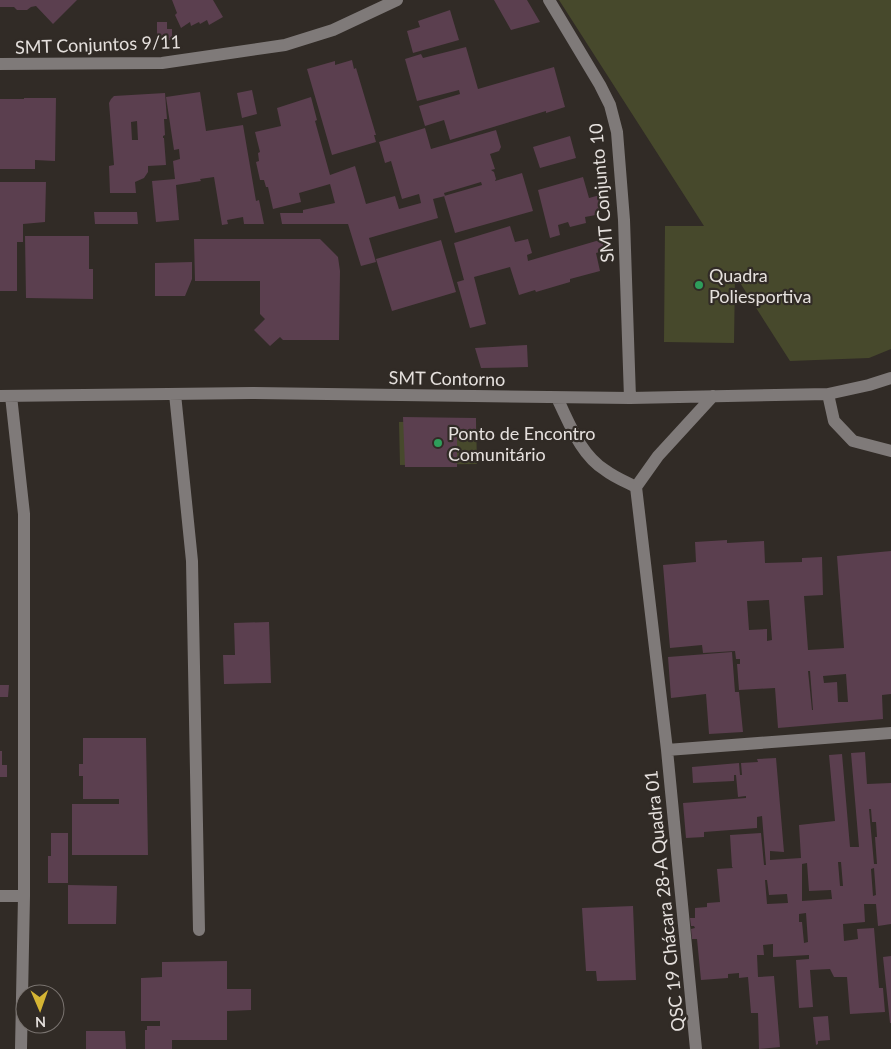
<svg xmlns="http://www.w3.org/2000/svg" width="891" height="1049" font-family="Lato,sans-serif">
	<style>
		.green { fill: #47492c }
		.building { fill: #5b3f4f; fill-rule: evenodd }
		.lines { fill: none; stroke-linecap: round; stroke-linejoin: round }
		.minor { stroke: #7f7a79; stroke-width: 12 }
		.leisure-dot { fill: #2e9e5b; stroke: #312b26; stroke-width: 2 }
		.labels { text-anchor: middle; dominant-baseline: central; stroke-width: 4.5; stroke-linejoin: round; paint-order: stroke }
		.street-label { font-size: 18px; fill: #e5e0dd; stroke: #312b26 }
		.poi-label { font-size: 18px; fill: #e5e0dd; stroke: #312b26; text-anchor: start }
	</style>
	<rect width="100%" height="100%" fill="#312b26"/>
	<path class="green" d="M 559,0 L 891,0 L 891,349 L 869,358 L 790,361 L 735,275 L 734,343 L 664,342 L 665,226 L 704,226 Z
		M 476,420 L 477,464 L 400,465 L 399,422 Z"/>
	<path class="building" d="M 0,0 L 77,0 L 53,24 L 36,6 L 31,7 L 27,10 L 17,10 L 14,7 L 0,7 Z
		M 172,0 L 213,0 L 223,17 L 209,25 L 207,20 L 200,24 L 199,22 L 191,26 L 190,22 L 181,28 L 175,15 L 177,13 Z
		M 494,0 L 527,0 L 540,22 L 511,30 Z
		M 450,10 L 459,40 L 413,53 L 407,31 L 420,27 L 418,21 Z
		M 157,22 L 167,22 L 167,29 L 172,29 L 172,40 L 157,40 Z
		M 466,47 L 478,89 L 554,67 L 565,107 L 546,113 L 546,111 L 450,140 L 444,120 L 425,126 L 419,106 L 460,94 L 459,90 L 417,101 L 405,59 L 421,54 L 423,58 Z
		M 352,60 L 354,69 L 356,68 L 376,135 L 374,135 L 376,142 L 332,155 L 307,69 L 335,61 L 335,65 Z
		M 252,90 L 257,114 L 242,118 L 237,93 Z
		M 200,92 L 206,131 L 243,125 L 256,201 L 259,200 L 264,224 L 244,224 L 243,217 L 227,220 L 228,224 L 222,225 L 214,177 L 200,179 L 201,181 L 176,185 L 179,220 L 156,222 L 152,181 L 175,179 L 173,161 L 180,159 L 179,149 L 174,150 L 166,97 Z
		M 165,93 L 167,119 L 164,119 L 165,135 L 163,136 L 163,138 L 164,138 L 166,165 L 148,166 L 148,172 L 144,178 L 135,182 L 136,193 L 110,193 L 109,166 L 114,165 L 109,103 L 111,99 L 114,96 ZM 137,121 L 138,140 L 132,140 L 131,122 Z
		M 311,97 L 317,120 L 315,121 L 330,175 L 355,166 L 366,204 L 395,196 L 399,209 L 421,203 L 419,194 L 402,199 L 391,161 L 385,163 L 379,142 L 425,128 L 431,149 L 496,130 L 501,147 L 499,151 L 490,154 L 495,169 L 491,170 L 494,172 L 496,179 L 495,181 L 522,173 L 533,211 L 455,233 L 444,196 L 482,185 L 481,182 L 444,193 L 445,196 L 433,199 L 438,218 L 369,238 L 376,262 L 361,266 L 348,224 L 282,224 L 280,213 L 303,213 L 303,210 L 335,203 L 330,184 L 299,193 L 301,202 L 273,209 L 268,187 L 266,187 L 264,180 L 260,180 L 256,162 L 259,161 L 258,153 L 260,152 L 255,132 L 281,126 L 277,108 Z
		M 24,98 L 56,98 L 55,161 L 35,160 L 35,169 L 0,169 L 0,99 L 24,99 Z
		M 570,136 L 576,158 L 540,168 L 533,147 Z
		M 583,177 L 589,198 L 600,195 L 601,214 L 585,217 L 586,223 L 570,227 L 568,222 L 558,225 L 560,235 L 550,238 L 538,190 Z
		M 0,182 L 46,182 L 45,222 L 23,224 L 23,242 L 17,242 L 17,291 L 0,291 Z
		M 94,212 L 137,212 L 138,224 L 95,224 Z
		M 510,226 L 515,242 L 528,239 L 532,253 L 527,255 L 528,261 L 603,239 L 603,251 L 596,253 L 600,271 L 570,279 L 570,282 L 536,292 L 535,290 L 519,295 L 510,267 L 474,277 L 486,324 L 470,328 L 457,282 L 464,280 L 454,243 Z
		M 25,236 L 89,236 L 89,269 L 93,269 L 93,299 L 26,298 Z
		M 194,239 L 320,239 L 338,257 L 340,271 L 339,340 L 283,340 L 280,337 L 270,346 L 254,330 L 265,319 L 260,314 L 260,281 L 195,281 Z
		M 441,240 L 456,292 L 392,311 L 376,259 Z
		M 192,262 L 192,279 L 185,296 L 155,296 L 155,263 Z
		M 527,345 L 528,367 L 481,368 L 475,348 Z
		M 403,417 L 476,418 L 476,436 L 457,436 L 457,467 L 405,467 Z
		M 727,540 L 727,543 L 764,541 L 765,563 L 802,562 L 802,558 L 822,557 L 823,595 L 804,596 L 808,650 L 844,648 L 837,556 L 891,551 L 891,694 L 882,695 L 883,719 L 778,728 L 775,688 L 739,690 L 737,664 L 740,664 L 740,659 L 736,659 L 735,651 L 703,653 L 702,645 L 670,648 L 663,565 L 696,562 L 695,542 ZM 769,600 L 772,640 L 767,641 L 767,629 L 749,630 L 747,601 ZM 808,671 L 810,671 L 813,710 L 812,710 ZM 846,674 L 848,702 L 838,702 L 837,682 L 824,683 L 823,676 Z
		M 269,622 L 271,683 L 224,684 L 223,655 L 235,655 L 234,623 Z
		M 732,652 L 735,692 L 739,692 L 743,732 L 709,734 L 706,694 L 671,698 L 668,657 Z
		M 0,685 L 9,685 L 8,697 L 0,697 Z
		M 83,738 L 146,738 L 148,855 L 72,855 L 72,804 L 119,804 L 119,799 L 83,799 L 83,776 L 79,776 L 79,764 L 83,764 Z
		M 0,751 L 2,751 L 2,765 L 7,765 L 7,777 L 0,777 Z
		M 865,752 L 867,784 L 891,783 L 891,924 L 878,926 L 876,904 L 864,904 L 865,922 L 843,924 L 844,941 L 858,939 L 857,929 L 874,928 L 879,988 L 883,988 L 885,1012 L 850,1014 L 847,977 L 834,977 L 830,969 L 810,970 L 813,1007 L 799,1008 L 796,960 L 809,959 L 809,955 L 773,957 L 773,944 L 763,945 L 764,955 L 757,955 L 758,977 L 774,976 L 780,1047 L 759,1049 L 758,1013 L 751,1013 L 748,977 L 739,978 L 739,973 L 728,974 L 728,978 L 701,980 L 697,939 L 692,939 L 691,929 L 695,928 L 694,926 L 691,926 L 690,918 L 695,918 L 695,908 L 707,907 L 707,903 L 720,902 L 717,869 L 733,868 L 732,867 L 730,835 L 761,833 L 764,865 L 766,865 L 762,816 L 757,817 L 757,828 L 704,832 L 704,837 L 686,838 L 683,803 L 746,798 L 746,796 L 738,797 L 736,775 L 734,775 L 734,781 L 693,783 L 692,767 L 739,763 L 740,775 L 742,775 L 741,763 L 758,762 L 757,759 L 776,758 L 784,852 L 770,851 L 770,860 L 801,858 L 799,825 L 835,821 L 829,755 L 842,754 L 850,847 L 859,847 L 851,753 ZM 869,809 L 871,809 L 872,822 L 876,822 L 877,837 L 875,837 L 877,864 L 874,864 ZM 838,862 L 841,862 L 843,886 L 840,886 ZM 807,863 L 809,891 L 831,890 L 832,899 L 802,901 L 802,864 ZM 874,868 L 876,895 L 873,896 L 871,869 ZM 765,880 L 767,880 L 769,895 L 787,894 L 788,903 L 767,904 ZM 806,913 L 808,942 L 804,943 L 802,922 L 799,922 L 799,914 Z
		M 51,833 L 68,833 L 68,883 L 48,883 L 48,856 L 51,856 Z
		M 68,885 L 117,886 L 116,924 L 68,924 Z
		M 633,906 L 636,980 L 597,981 L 596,971 L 586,971 L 582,908 Z
		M 891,956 L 891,1023 L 890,1023 L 883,957 Z
		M 227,961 L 227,989 L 251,989 L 251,1010 L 227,1011 L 227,1040 L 172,1040 L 172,1049 L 145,1049 L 145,1030 L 147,1030 L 147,1026 L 160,1026 L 160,1021 L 141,1021 L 141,978 L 162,977 L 162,962 Z
		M 828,1016 L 830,1040 L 818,1041 L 818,1044 L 816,1045 L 813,1017 Z
		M 86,1031 L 125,1031 L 126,1049 L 86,1049 Z"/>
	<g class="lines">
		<path class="minor" d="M 549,0 L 600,85 L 610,105 L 617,132 L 624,220 L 630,398
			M 0,64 L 162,63 L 285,45 L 333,30 L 397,0
			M 175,394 L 192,561 L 199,930
			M 828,394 L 834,421 L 853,441 L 891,451
			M 0,396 L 252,393 L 630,398 L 828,394 L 869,385 L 891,378
			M 11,396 L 24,514 L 24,896 L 21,1049
			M 557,398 C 570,424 580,454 605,470 C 614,477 626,482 636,487
			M 667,750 L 891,733
			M 0,896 L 24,896
			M 696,1049 L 667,750 L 636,487 L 658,456 L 713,396"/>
	</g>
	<g class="leisure-dot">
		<circle cx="699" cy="285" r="5"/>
		<circle cx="438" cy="443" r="5"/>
	</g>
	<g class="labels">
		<g class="street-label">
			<text transform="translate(98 44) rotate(-2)">SMT Conjuntos 9/11</text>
			<text transform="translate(601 193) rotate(-95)">SMT Conjunto 10</text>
			<text transform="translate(447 378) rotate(1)">SMT Contorno</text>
			<text transform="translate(664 901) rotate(-96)">QSC 19 Chácara 28-A Quadra 01</text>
		</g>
		<g class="poi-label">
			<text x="709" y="275">Quadra<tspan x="709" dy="21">Poliesportiva</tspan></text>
			<text x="448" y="433">Ponto de Encontro<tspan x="448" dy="21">Comunitário</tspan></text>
		</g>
	</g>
	<g transform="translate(40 1009) rotate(178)"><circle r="24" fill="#312b26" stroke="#79736f"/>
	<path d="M0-4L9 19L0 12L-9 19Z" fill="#d5b534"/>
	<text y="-8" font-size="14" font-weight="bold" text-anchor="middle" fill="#e5e0dd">N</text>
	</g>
</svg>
